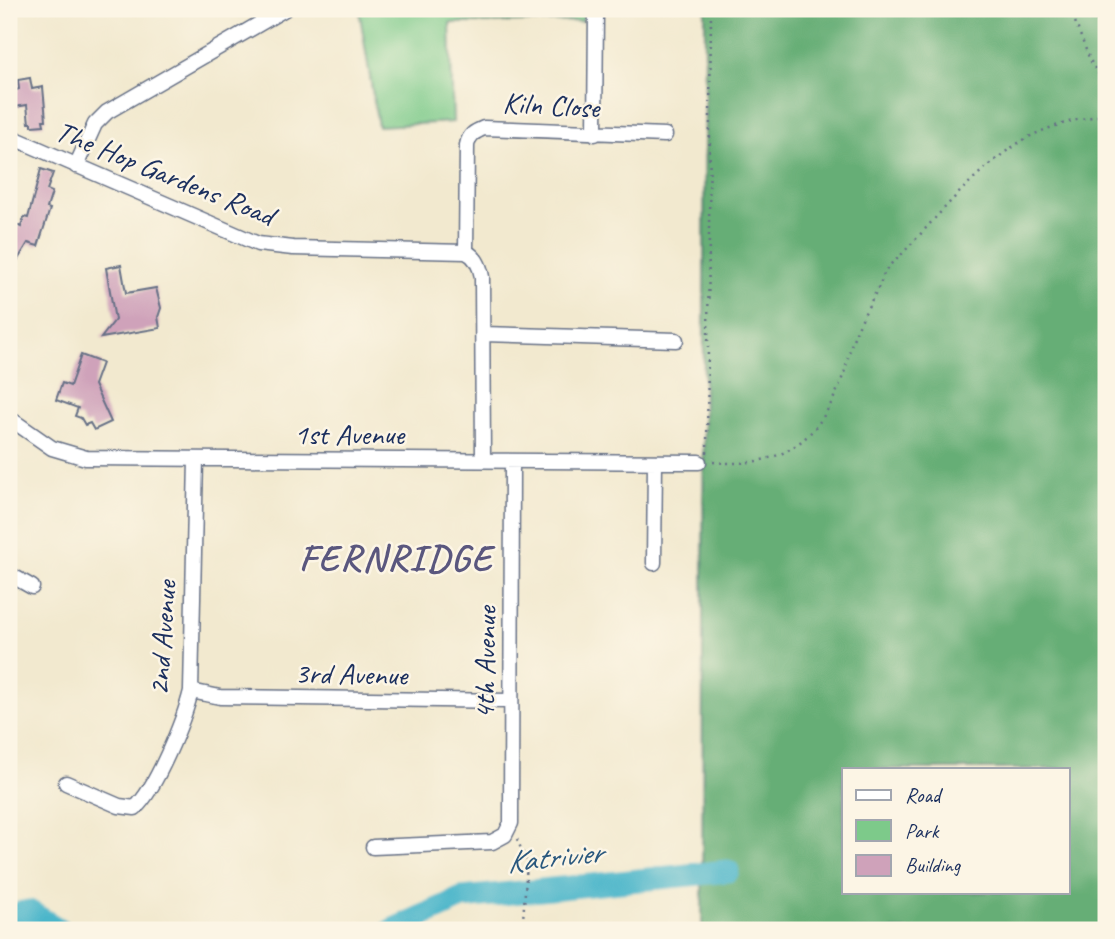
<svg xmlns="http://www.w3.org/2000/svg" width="1115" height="939" font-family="Caveat,sans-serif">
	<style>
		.green { fill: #7dca8a; stroke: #4c7c74; stroke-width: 2 }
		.forest { fill: #66ae76; stroke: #406e6a; stroke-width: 2; fill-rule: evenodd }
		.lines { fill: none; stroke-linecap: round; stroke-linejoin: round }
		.river { stroke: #4cb6ca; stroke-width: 23 }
		.building { fill: #cfa2ba }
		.minor-casing { stroke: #667086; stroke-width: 17 }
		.path { stroke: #667086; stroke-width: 2.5; stroke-dasharray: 2 5; stroke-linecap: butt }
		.minor { stroke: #fff; stroke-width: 14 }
		.rail { stroke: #1b2f5e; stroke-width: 3.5 }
		.labels { text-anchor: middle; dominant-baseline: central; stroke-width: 5; stroke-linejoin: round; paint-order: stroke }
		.street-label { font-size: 30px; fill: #1b2f5e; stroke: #fcf5e5 }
		.water-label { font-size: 32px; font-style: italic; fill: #2a587e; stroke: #fcf5e5 }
		.district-label { font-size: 37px; font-weight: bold; letter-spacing: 2px; fill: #5a577e; stroke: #fcf5e5 }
	</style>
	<rect width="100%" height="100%" fill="#fcf5e5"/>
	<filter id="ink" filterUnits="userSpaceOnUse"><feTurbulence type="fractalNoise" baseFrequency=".0143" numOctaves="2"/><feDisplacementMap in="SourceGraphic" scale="14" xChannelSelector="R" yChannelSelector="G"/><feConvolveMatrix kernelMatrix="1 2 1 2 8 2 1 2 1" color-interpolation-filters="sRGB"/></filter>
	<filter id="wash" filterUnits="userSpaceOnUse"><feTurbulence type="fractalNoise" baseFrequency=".00686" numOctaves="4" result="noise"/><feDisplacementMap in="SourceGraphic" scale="28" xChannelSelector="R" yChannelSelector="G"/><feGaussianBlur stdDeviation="1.57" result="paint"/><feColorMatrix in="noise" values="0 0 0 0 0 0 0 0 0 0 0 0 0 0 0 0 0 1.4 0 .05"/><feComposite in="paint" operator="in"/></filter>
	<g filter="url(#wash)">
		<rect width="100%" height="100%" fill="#f2e9cf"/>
		<path class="green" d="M 359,9 L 583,9 L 583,21 L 450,23 L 453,122 L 378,126 Z"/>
		<path class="forest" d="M 705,9 L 1106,9 L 1106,930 L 702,930 ZM 844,769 L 1068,769 L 1068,892 L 844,892 Z"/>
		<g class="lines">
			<path class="river" d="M 9,915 L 29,911 L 60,930
				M 392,930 L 462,898 L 728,871"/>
		</g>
		<g id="blocks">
			<path class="building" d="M 30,78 L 32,89 L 43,87 L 46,120 L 43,120 L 44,125 L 32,126 L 32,123 L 29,123 L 27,105 L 15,107 L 13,91 L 19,89 L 18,80 Z
				M 41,169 L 53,173 L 47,190 L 52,192 L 47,208 L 50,209 L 38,246 L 28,243 L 9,274 L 9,243 L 17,225 L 21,227 L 24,217 L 28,218 Z
				M 121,265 L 126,293 L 156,288 L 161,308 L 158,317 L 160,328 L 101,338 L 115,320 L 106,268 Z
				M 81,355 L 102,363 L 94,385 L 111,422 L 94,430 L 90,423 L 85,425 L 81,418 L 75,416 L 78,408 L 56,400 L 62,383 L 70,386 Z"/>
		</g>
	</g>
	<g filter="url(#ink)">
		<use href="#blocks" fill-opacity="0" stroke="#667086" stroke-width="2"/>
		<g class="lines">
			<defs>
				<path id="minor" d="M 595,134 L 596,9
					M 9,136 L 258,244 L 293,248 L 466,252 C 476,256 480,266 482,277 L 483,460
					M 76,166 L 95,124 L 107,112 L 285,9
					M 466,252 L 467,145 C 469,135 474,132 484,128 L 665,135
					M 483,334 L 676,340
					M 9,418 L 52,448 L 86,458 L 699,462
					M 654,563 L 655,462
					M 9,574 L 32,587
					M 191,691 L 220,697 L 510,701
					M 66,783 L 119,806 L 135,808 C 156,789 184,720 191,691 L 196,459
					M 373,847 L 492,842 L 505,835 L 511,823 L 512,461"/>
			</defs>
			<use href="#minor" class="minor-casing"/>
			<path class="path" d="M 1070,9 L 1090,60 L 1106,87
				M 707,453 L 711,9
				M 713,462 C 784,469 821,439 844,373 C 848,361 849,349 854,337 C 861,319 871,302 880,284 C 882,280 883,274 886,270 C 889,264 897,260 901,255 C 938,216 974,171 1020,142 C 1044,127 1079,118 1106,115
				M 517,839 L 527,863 L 523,920 L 518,930"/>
			<use href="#minor" class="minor"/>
			<path class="rail" d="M 1093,9 L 1106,39
				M 9,10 L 10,9"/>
		</g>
	</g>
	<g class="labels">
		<g class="street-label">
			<text transform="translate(551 105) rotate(3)">Kiln Close</text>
			<text transform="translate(165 173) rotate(22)">The Hop Gardens Road</text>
			<text x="349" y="434">1st Avenue</text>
			<text transform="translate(162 638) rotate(-86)">2nd Avenue</text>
			<text transform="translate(485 663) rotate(-89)">4th Avenue</text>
			<text transform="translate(351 674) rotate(1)">3rd Avenue</text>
		</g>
		<g class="water-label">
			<text transform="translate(554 857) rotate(-6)">Katrivier</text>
		</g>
		<g class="district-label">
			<text x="396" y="557">FERNRIDGE</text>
		</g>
	</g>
	<rect width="1115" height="939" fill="none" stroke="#fcf5e5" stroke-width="35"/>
	<rect x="842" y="768" width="228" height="126" fill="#fcf5e5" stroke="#a2a6af" stroke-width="2"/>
	<rect x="856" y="790" width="35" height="10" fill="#ffffff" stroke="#a2a6af" stroke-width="2"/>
	<text x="905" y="802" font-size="21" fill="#1b2f5e">Road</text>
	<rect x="856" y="820" width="35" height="21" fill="#7dca8a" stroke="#a2a6af" stroke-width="2"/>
	<text x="905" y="838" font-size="21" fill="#1b2f5e">Park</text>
	<rect x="856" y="855" width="35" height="21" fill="#cfa2ba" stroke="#a2a6af" stroke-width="2"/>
	<text x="905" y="872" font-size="21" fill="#1b2f5e">Building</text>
</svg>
